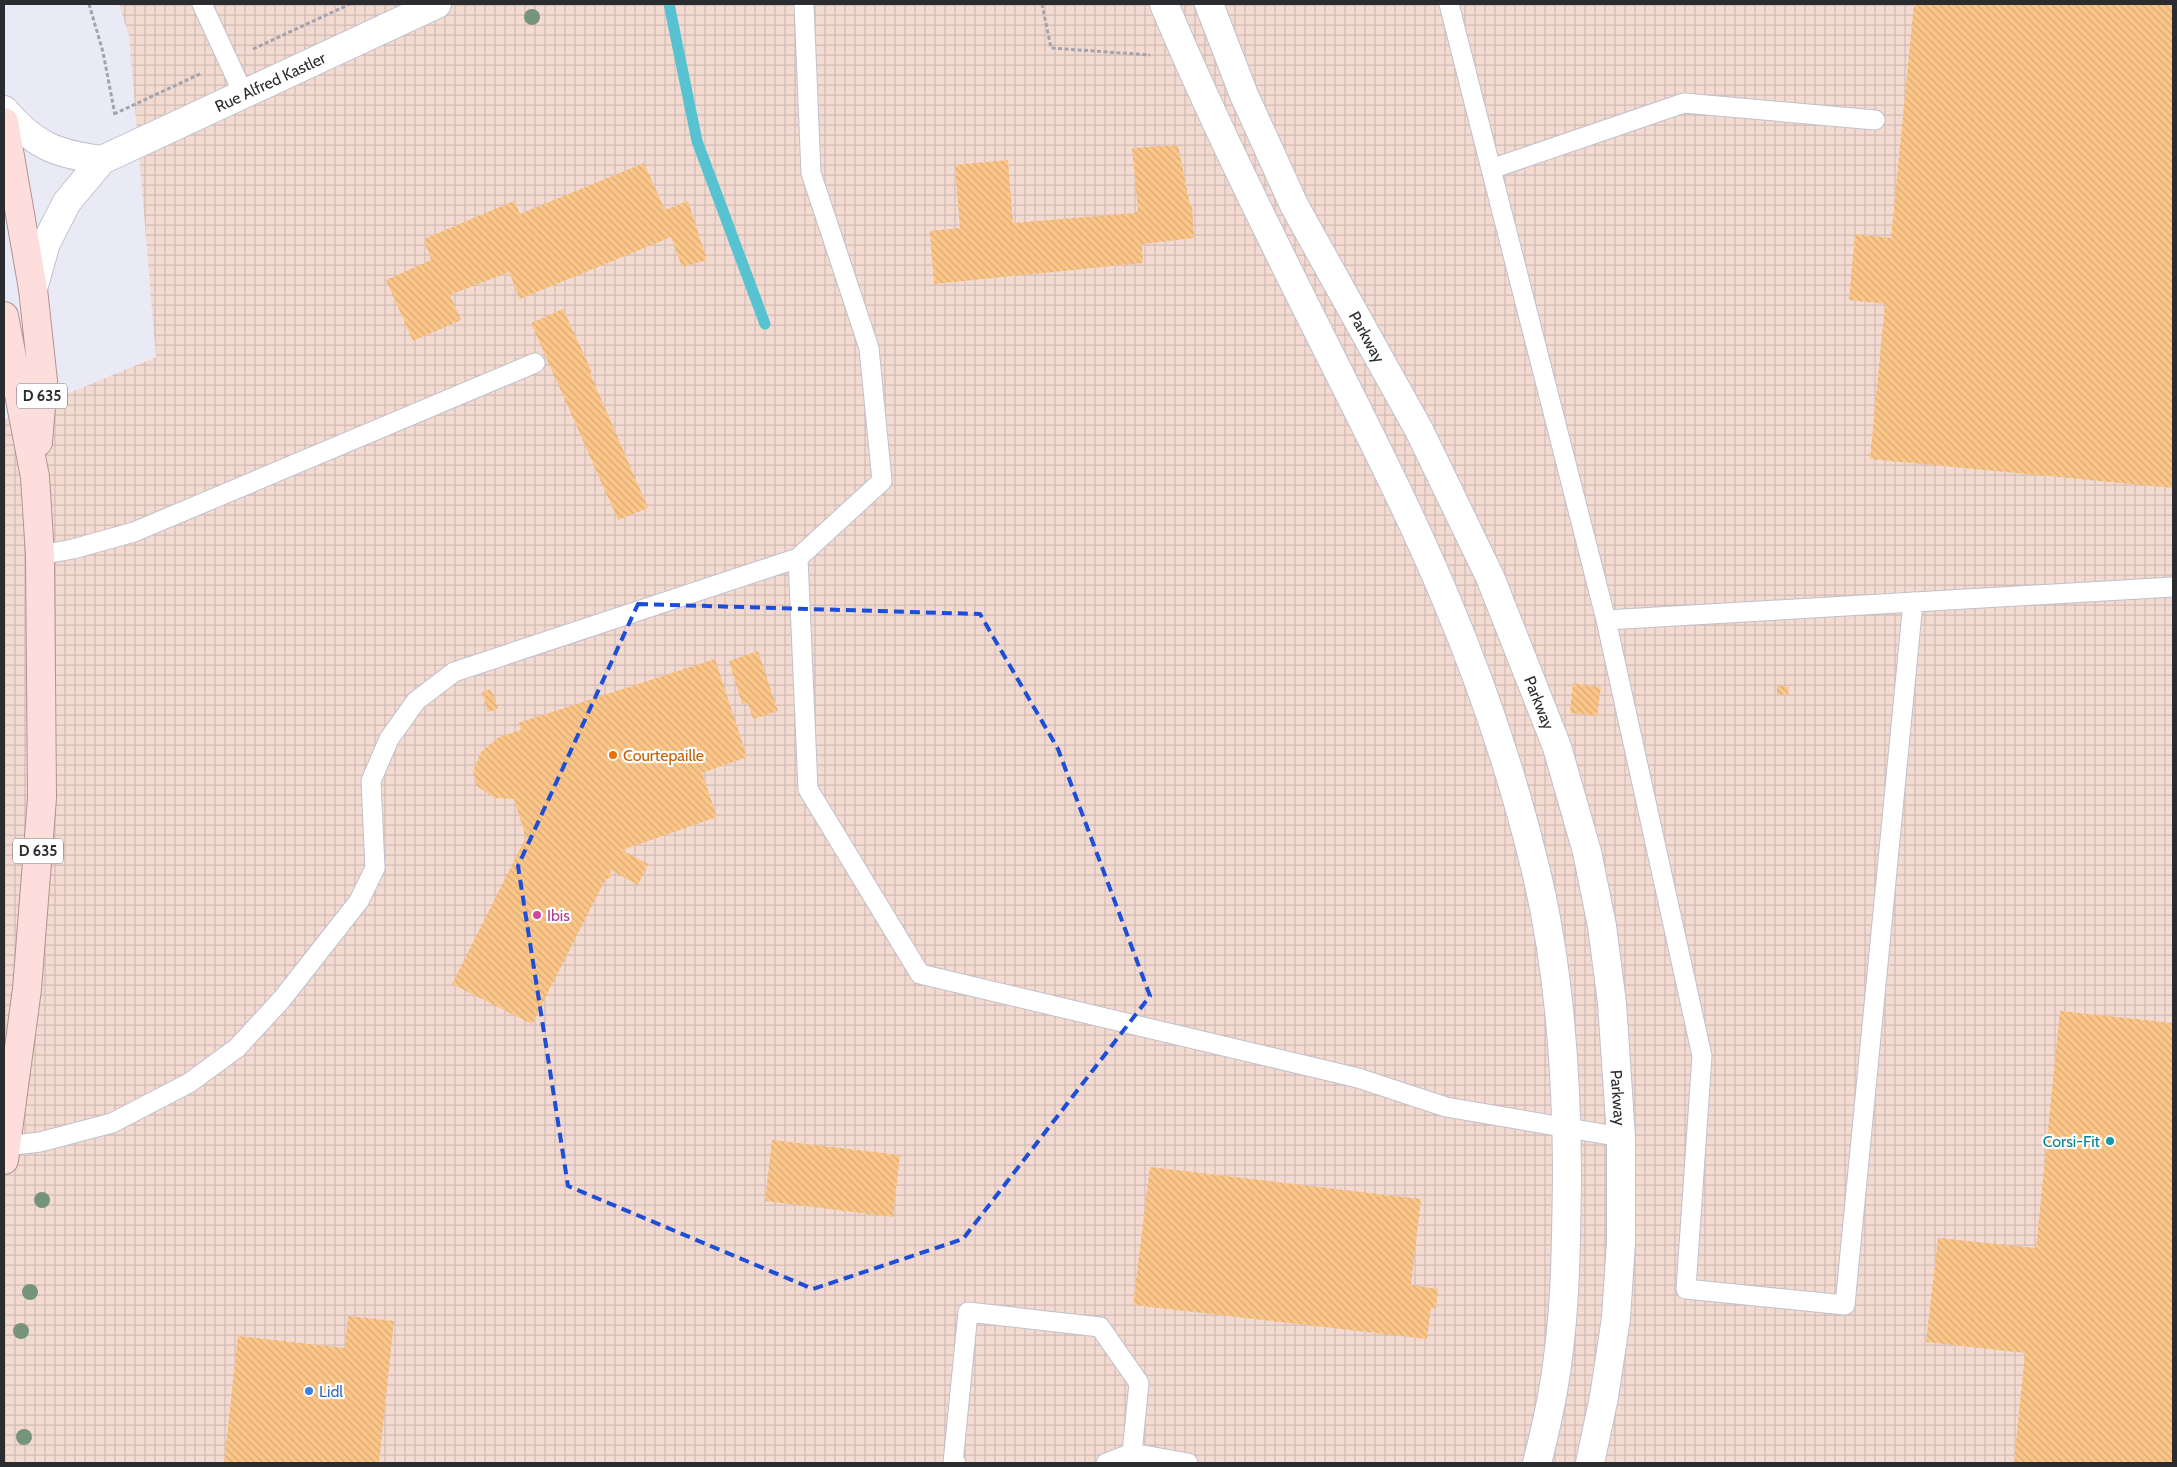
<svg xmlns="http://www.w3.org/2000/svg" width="2177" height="1467" font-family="Cabin,sans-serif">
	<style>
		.industrial { fill: url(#industrial-grid) }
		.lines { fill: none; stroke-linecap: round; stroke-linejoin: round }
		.stream { stroke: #57c3d1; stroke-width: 11 }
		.building { fill: url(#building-back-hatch) }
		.service-casing { stroke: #c0c1cd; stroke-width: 21 }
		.minor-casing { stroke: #c0c1cd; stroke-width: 30 }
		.primary-casing { stroke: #b49192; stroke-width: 30 }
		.path { stroke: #a2a3ac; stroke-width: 3; stroke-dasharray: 4 2.5; stroke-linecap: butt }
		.service { stroke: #fff; stroke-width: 19 }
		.minor { stroke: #fff; stroke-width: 28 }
		.primary { stroke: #fededd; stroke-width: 28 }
		.tree { fill: #76947b }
		.marked { fill: none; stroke: #1d4ed8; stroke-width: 4; stroke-dasharray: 10 6; stroke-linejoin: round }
		.food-dot { fill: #e8710a; stroke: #fff; stroke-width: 2 }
		.hotel-dot { fill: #d1479c; stroke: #fff; stroke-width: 2 }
		.culture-dot { fill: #0f9aa8; stroke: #fff; stroke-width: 2 }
		.shop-dot { fill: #3f7fe0; stroke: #fff; stroke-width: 2 }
		.labels { text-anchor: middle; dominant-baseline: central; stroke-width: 4.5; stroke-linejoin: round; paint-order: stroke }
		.shield { fill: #fff; stroke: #6b6b6e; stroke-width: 1 }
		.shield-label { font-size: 15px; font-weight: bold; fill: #2b2c30 }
		.street-label { font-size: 16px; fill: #2b2c30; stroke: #fff }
		.food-label { font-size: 16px; fill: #c56008; stroke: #fff; text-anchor: start }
		.hotel-label { font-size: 16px; fill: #b23c85; stroke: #fff; text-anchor: start }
		.culture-label { font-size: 16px; fill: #0d838f; stroke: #fff; text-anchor: end }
		.shop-label { font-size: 16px; fill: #366cbe; stroke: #fff; text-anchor: start }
	</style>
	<defs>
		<pattern id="industrial-grid" width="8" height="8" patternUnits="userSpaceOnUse" patternTransform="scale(1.25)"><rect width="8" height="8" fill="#f4dbd2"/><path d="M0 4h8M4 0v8" fill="none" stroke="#d1bcb5"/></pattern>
		<pattern id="building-back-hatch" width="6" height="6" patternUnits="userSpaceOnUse" patternTransform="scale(1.25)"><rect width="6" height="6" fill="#fcc688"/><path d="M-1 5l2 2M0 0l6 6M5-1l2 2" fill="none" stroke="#d8aa76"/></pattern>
	</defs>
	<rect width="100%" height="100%" fill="#e9eaf6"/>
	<path class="industrial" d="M 119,4 L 2173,4 L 2173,1463 L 4,1463 L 4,420 L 156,357 L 129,36 Z"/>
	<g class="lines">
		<path class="stream" d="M 669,4 L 697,141 L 765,324"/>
	</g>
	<path class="building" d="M 1914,4 L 2173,4 L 2173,488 L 1870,459 L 1885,304 L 1849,300 L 1855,234 L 1891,238 Z
		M 1178,145 L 1190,205 L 1192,205 L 1194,238 L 1142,244 L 1143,263 L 934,284 L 930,231 L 960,228 L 955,165 L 1008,160 L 1013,223 L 1135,213 L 1138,210 L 1132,148 Z
		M 644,163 L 665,210 L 688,201 L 707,260 L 682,267 L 671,237 L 520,299 L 509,272 L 450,295 L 461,320 L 413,341 L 386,280 L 431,260 L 424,239 L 514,201 L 520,214 Z
		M 563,309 L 592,372 L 590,373 L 648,508 L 618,520 L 531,323 Z
		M 758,651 L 778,711 L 753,719 L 748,703 L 742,704 L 729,661 Z
		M 715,659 L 747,757 L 702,773 L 717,817 L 622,850 L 648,864 L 638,885 L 610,870 L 611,877 L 605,880 L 532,1024 L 452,984 L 524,841 L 527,841 L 514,799 L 495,798 L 477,786 L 473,771 L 481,752 L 499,737 L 521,730 L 518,723 Z
		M 1573,683 L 1601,687 L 1597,716 L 1570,713 Z
		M 1777,685 L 1789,687 L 1788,695 L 1777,694 Z
		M 491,689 L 498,709 L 488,712 L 482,692 Z
		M 2060,1011 L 2173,1023 L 2173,1463 L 2014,1463 L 2025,1353 L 1926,1342 L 1938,1238 L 2036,1248 Z
		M 772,1140 L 900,1155 L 893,1217 L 765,1201 Z
		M 1150,1167 L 1421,1199 L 1411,1285 L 1438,1289 L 1436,1308 L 1431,1308 L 1427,1339 L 1133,1305 Z
		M 348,1316 L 394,1321 L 379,1463 L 224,1463 L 238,1336 L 345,1348 Z"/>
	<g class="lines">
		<defs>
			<path id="service" d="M 202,4 L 244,95
				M 1449,4 L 1491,169
				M 1875,120 L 1684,103 L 1491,169 L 1606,620 L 1702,1056 L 1686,1289 L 1845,1305 L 1913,602
				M 40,555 L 73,549 L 134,532 L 535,363
				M 798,558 L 808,789 L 920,974 L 1358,1078 L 1446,1107 L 1621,1137
				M 1606,620 L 2173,587
				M 6,1146 L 40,1142 L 112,1123 L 189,1083 L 237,1048 L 282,999 L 359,901 L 375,868 L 371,781 L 389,739 L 416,701 L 454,672 L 798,558 L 882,481 L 869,348 L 811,173 L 804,4
				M 956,1463 L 953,1463 L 968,1312 L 1100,1327 L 1139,1383 L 1132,1453
				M 1106,1463 L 1132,1453 L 1188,1463"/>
			<g id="minor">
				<path d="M 1164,4 C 1211,116 1265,225 1319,333 C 1363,421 1408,508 1446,599 C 1483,687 1514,779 1536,871 C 1560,971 1567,1076 1567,1179 C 1566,1238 1566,1298 1558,1357 C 1554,1393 1546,1428 1537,1463"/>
				<path id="s1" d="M 1209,4 L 1244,95 L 1294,205 L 1419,430 L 1490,577 L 1557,747 L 1587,852 L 1602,926 L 1612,1003 L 1621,1137 L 1621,1242 L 1616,1318 L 1604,1397 L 1590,1463"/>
				<path d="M 4,110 C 35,146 56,154 102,160"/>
				<path id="s2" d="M 33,289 L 46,243 L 67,202 L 102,160 L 437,4"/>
			</g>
			<path id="primary" d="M 4,122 L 33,289 L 43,381 L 38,442
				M 4,316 L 35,477 L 40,555 L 42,798 L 27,989 L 4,1160"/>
		</defs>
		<use href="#service" class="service-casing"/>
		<use href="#minor" class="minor-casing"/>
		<use href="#primary" class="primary-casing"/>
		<path class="path" d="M 89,4 L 103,52 L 115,115
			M 1042,4 L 1051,48 L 1150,55
			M 253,49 L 350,4
			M 114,114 L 202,73"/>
		<use href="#service" class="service"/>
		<use href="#minor" class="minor"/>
		<use href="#primary" class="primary"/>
	</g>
	<g class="tree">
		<circle cx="532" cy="17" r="8"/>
		<circle cx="42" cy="1200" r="8"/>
		<circle cx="30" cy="1292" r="8"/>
		<circle cx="21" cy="1331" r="8"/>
		<circle cx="24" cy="1437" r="8"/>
	</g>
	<path class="marked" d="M 638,604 L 980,614 L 1058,749 L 1150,996 L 963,1239 L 813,1289 L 568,1186 L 518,866 Z"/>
	<circle class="food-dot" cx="613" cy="755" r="5"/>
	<circle class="hotel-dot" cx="537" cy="915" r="5"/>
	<circle class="culture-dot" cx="2110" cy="1141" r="5"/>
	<circle class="shop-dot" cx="309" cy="1391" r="5"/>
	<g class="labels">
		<g class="shield">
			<rect x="17" y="383.5" width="50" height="25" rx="4"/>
			<rect x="13" y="838.5" width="50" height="25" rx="4"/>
		</g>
		<g class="shield-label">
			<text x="42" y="396">D 635</text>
			<text x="38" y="851">D 635</text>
		</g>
		<g class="street-label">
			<text stroke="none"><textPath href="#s2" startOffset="334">Rue Alfred Kastler</textPath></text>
			<text stroke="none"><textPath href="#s1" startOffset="369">Parkway</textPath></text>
			<text stroke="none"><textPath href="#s1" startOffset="774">Parkway</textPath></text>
			<text stroke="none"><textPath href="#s1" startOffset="1179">Parkway</textPath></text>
		</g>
		<g class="food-label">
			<text x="623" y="755">Courtepaille</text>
		</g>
		<g class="hotel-label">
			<text x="547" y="915">Ibis</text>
		</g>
		<g class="culture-label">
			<text x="2100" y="1141">Corsi-Fit</text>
		</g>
		<g class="shop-label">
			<text x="319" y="1391">Lidl</text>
		</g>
	</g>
	<rect width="2177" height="1467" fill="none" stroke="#2b2c30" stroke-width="10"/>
</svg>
